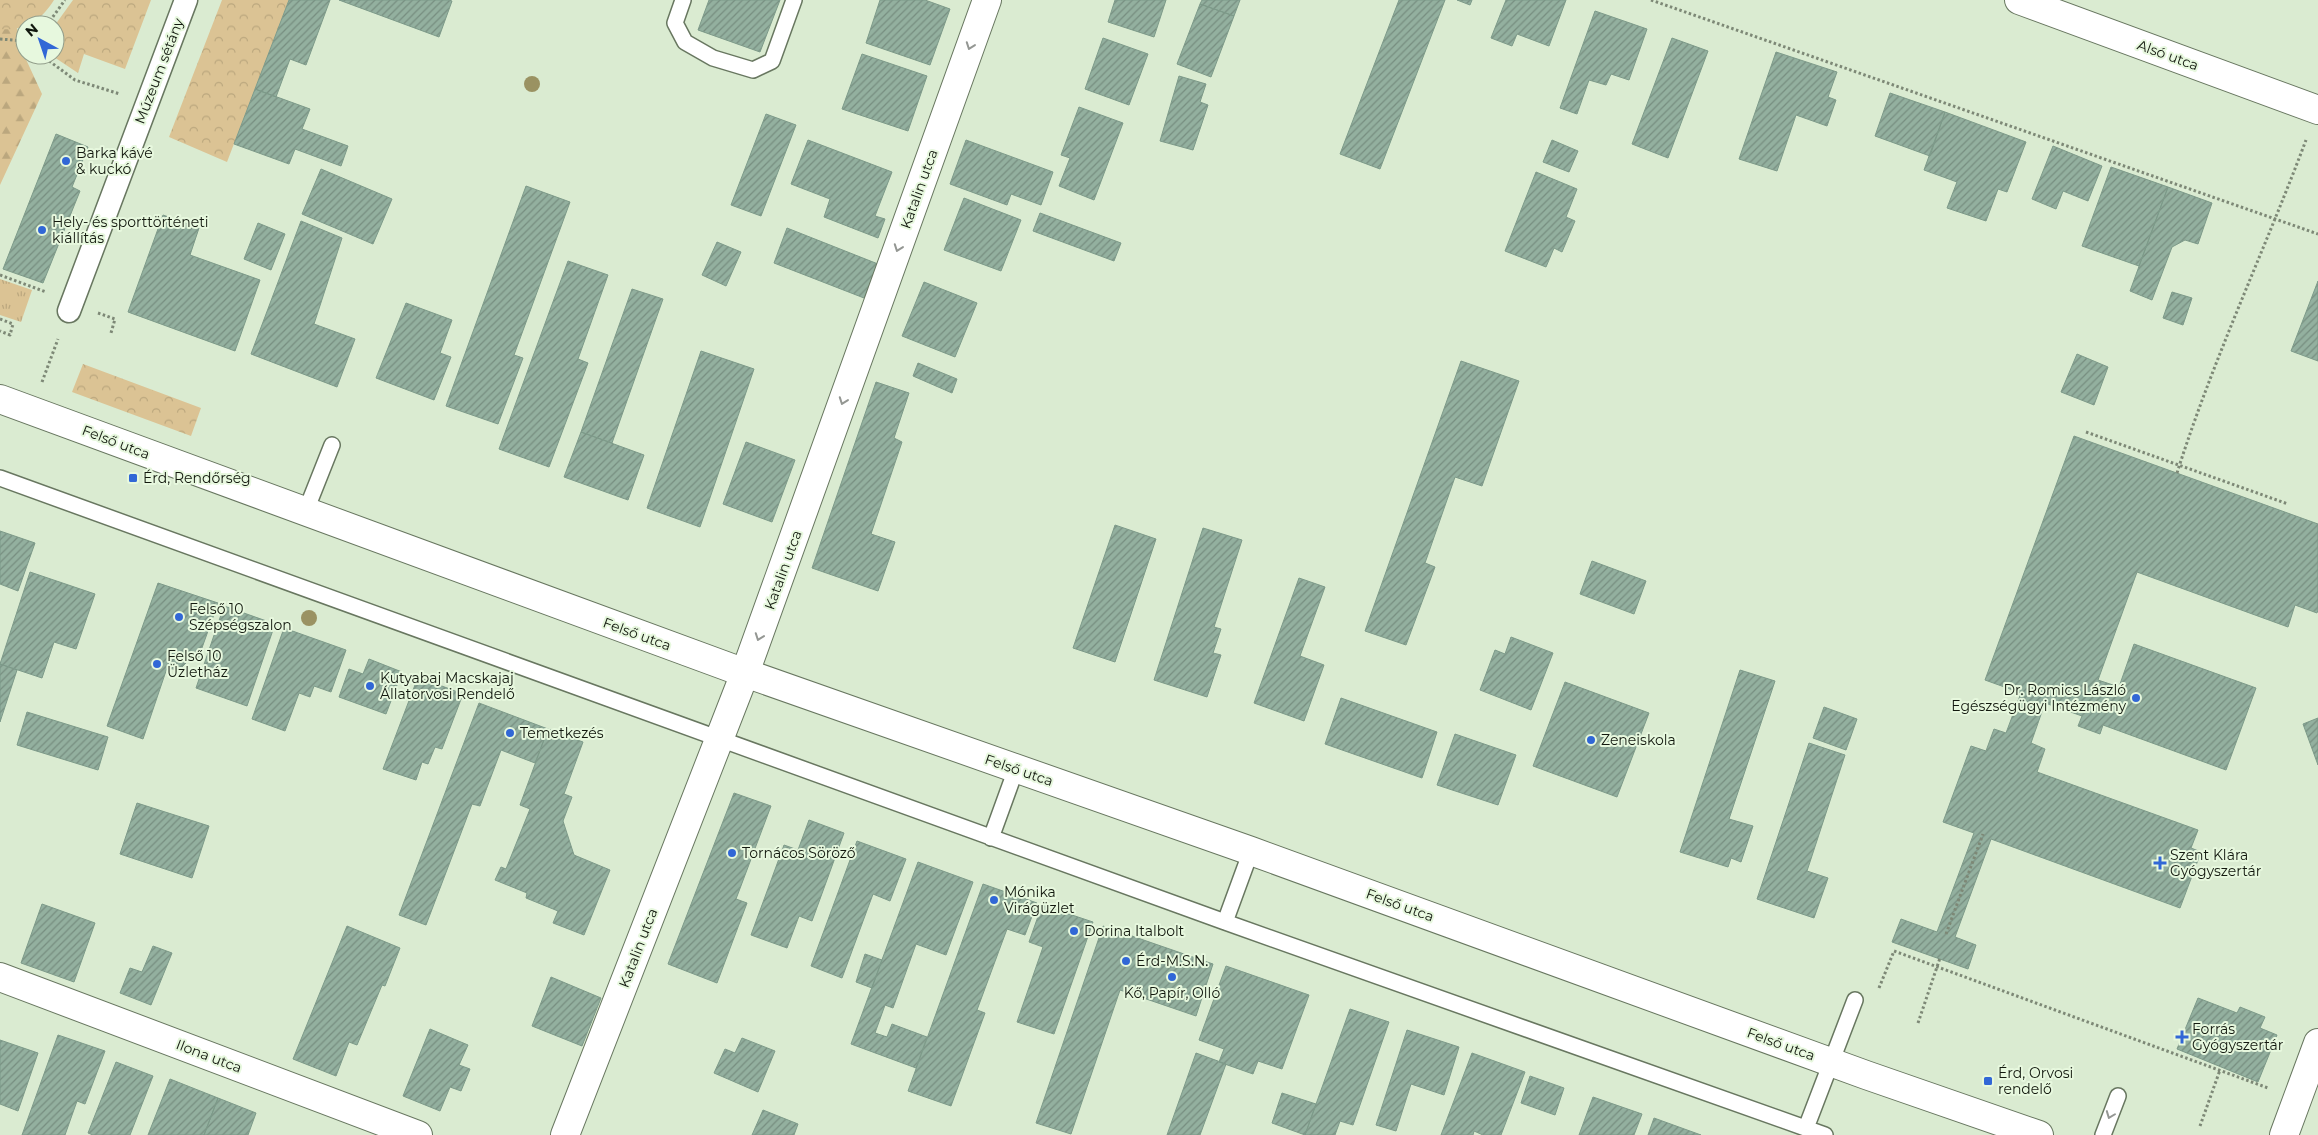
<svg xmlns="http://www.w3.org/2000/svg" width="2318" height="1135" font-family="Montserrat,sans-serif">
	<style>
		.grass { fill: url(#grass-tufts) }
		.forest { fill: url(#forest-firs) }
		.park { fill: url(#park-crowns) }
		.building { fill: url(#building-hatch); stroke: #7d9a89 }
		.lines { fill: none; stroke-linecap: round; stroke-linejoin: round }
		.service-casing { stroke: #687760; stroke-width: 18 }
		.pedestrian-casing { stroke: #687760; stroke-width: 25 }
		.minor-casing { stroke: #687760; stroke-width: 30 }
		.tertiary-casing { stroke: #687760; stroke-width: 30 }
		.path { stroke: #7d8876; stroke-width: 3; stroke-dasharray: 2.5 2.5; stroke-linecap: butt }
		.service { stroke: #fff; stroke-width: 15 }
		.pedestrian { stroke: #fff; stroke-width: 22 }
		.minor { stroke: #fff; stroke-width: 28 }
		.tertiary { stroke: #fff; stroke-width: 28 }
		.tree { fill: #9a9262 }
		.oneway { stroke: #949793 }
		.poi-dot { fill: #3167d6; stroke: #e7f8de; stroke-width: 2 }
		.labels { text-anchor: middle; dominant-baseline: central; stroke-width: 4; stroke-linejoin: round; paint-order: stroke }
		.street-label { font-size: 14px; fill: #12180e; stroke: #e7f8de }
		.poi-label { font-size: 14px; fill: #12180e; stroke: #e7f8de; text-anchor: start }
	</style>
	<defs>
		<pattern id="grass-tufts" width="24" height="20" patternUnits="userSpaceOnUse" patternTransform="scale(1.25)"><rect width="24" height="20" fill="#dbc394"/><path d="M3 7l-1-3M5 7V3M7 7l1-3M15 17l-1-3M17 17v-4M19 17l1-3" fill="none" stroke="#bba77e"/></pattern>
		<pattern id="forest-firs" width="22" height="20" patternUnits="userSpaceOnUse" patternTransform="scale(1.25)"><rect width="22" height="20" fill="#dbc394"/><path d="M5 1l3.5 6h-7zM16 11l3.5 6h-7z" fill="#bba77e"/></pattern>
		<pattern id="park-crowns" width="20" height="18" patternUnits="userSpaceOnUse" patternTransform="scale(1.25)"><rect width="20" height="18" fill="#dbc394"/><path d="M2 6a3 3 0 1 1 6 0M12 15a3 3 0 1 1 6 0" fill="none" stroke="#bba77e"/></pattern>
		<pattern id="building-hatch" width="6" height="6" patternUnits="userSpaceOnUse" patternTransform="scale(1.25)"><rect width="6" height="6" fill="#93b09f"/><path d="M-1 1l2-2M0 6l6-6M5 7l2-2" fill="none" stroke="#778e80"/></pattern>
	</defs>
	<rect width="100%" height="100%" fill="#daebd1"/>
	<path class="grass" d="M 0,279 L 32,290 L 21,322 L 0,315 Z"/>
	<path class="forest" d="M 0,7 L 12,9 L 24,55 L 42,94 L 0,185 Z"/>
	<path class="park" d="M 0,0 L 54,0 C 41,21 24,31 0,29 Z
		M 73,0 L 151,0 L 125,69 L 84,54 L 78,73 L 51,55 L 55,55 L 55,25 Z
		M 222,0 L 289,0 L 227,162 L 169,137 Z
		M 83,364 L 201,408 L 191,436 L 72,392 Z"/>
	<path class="building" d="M 289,0 L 330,0 L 306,65 L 290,59 L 276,97 L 255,89 Z
		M 339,0 L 449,0 L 452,1 L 439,37 Z
		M 709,0 L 780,0 L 760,52 L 698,30 Z
		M 880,0 L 925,0 L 950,9 L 930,65 L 866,43 Z
		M 1115,0 L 1166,0 L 1154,37 L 1108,22 Z
		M 1202,0 L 1240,0 L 1234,16 L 1200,4 Z
		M 1399,0 L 1445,0 L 1380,169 L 1340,154 Z
		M 1457,0 L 1472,0 L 1470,5 Z
		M 1506,0 L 1566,0 L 1549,46 L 1517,34 L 1512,46 L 1491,38 Z
		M 1200,4 L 1234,16 L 1211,77 L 1177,64 Z
		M 1595,11 L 1647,29 L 1629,80 L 1611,74 L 1606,85 L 1589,80 L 1577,114 L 1560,108 Z
		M 1103,38 L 1148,54 L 1129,105 L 1085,89 Z
		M 1672,38 L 1708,51 L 1668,158 L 1632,144 Z
		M 1776,52 L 1837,72 L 1828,97 L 1836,100 L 1827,126 L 1796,115 L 1777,171 L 1739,159 Z
		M 862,54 L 927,76 L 908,131 L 842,109 Z
		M 1179,76 L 1206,84 L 1200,102 L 1208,105 L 1193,150 L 1160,141 Z
		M 255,89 L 310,109 L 302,129 L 348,146 L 341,166 L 295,149 L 289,164 L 234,144 Z
		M 1890,93 L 1945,112 L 1930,156 L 1875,136 Z
		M 1079,107 L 1123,123 L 1094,200 L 1059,186 L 1070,158 L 1061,155 Z
		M 1945,112 L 2026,142 L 2007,192 L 1998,189 L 1986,221 L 1947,208 L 1957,182 L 1924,170 Z
		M 766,114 L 796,125 L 761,216 L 731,205 Z
		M 56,134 L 88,147 L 72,187 L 80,191 L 43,283 L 3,269 Z
		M 808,140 L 892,172 L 875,216 L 885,219 L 878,238 L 824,217 L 830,199 L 791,184 Z
		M 966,140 L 1053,172 L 1041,205 L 1011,194 L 1007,205 L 950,184 Z
		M 1552,140 L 1578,151 L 1569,172 L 1543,162 Z
		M 2053,146 L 2102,166 L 2088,201 L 2063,191 L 2056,209 L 2032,199 Z
		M 2111,167 L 2168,187 L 2139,266 L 2082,246 Z
		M 321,169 L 392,199 L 373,244 L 302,214 Z
		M 1536,172 L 1577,189 L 1566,217 L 1575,221 L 1562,252 L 1554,248 L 1546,267 L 1505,251 Z
		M 526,186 L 570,202 L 514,355 L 523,358 L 498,424 L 446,406 Z
		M 2168,187 L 2212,203 L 2198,244 L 2185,240 L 2172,247 L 2152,300 L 2130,291 Z
		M 964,198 L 1021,220 L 1001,271 L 944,250 Z
		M 1040,213 L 1121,243 L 1114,261 L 1033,231 Z
		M 163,215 L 199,228 L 190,255 L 260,280 L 235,351 L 128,312 Z
		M 301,221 L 342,238 L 314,324 L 355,339 L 337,387 L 251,354 Z
		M 258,223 L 285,234 L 271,270 L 244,259 Z
		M 787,228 L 878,264 L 864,298 L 774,263 Z
		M 717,242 L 741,252 L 726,286 L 702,275 Z
		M 568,261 L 608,275 L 578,359 L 588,363 L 549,467 L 499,449 Z
		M 2318,281 L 2318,361 L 2291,351 Z
		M 924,282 L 977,303 L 955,357 L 902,336 Z
		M 632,289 L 663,299 L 612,443 L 581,432 Z
		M 2172,292 L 2192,298 L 2183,325 L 2163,318 Z
		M 406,303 L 452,320 L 440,353 L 451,357 L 434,400 L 376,378 Z
		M 701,351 L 754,369 L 700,527 L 647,508 Z
		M 2077,354 L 2108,367 L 2094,405 L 2061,392 Z
		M 1461,361 L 1519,381 L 1482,486 L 1455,477 L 1425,563 L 1435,567 L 1406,645 L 1365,631 Z
		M 918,363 L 957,379 L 952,393 L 913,376 Z
		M 876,382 L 909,393 L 894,438 L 902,442 L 871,534 L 895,542 L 878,591 L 812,568 Z
		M 581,432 L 644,455 L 628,500 L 564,477 Z
		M 2074,436 L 2318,524 L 2318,610 L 2317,613 L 2295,605 L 2288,627 L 2137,572 L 2098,680 L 2119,687 L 2134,644 L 2256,688 L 2226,770 L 2103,725 L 2100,734 L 2078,726 L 2082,716 L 2045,703 L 2031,743 L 2045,749 L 2037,772 L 2198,830 L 2191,848 L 2201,852 L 2180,908 L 1991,839 L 1955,937 L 1976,945 L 1968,969 L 1892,942 L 1901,919 L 1937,932 L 1974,833 L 1943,822 L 1971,746 L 1986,751 L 1994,729 L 2006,733 L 2021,693 L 1985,680 Z
		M 746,442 L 795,460 L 772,522 L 723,504 Z
		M 1115,525 L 1156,539 L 1115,662 L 1073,648 Z
		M 1203,528 L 1242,540 L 1214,627 L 1221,629 L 1213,653 L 1221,655 L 1207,697 L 1154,680 Z
		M 0,531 L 35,543 L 18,591 L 0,584 Z
		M 1592,561 L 1646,581 L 1634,614 L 1580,594 Z
		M 30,572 L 95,594 L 76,649 L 54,642 L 42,678 L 0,664 Z
		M 1299,578 L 1325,587 L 1300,656 L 1324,665 L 1304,721 L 1254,703 Z
		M 158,583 L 218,603 L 198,659 L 192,657 L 179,670 L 167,668 L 143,739 L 107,726 Z
		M 224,606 L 275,624 L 247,706 L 196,688 Z
		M 284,628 L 346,650 L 331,692 L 314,686 L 310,697 L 299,693 L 285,731 L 252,719 Z
		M 1511,637 L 1553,653 L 1531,710 L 1480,690 L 1495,650 L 1505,654 Z
		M 369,659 L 402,672 L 386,714 L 339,697 L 349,669 L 363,674 Z
		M 0,664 L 17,670 L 0,722 Z
		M 1740,670 L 1775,681 L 1729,819 L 1753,826 L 1741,862 L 1731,858 L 1728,867 L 1680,852 Z
		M 418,677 L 463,694 L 442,749 L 435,747 L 428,764 L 422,762 L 416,780 L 383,769 Z
		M 1565,682 L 1649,713 L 1617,797 L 1533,766 Z
		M 1341,698 L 1437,732 L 1422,778 L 1325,744 Z
		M 479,703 L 548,729 L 535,763 L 501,750 L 480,806 L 472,804 L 426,925 L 399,915 Z
		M 1824,707 L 1857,719 L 1846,750 L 1813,738 Z
		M 27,712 L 108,737 L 98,770 L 17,745 Z
		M 2318,718 L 2318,765 L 2303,724 Z
		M 548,729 L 583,742 L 564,794 L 572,797 L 563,821 L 574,855 L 610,870 L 584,935 L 553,923 L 558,911 L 526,898 L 527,893 L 495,880 L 501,867 L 506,869 L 530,809 L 520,805 Z
		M 1455,734 L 1516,755 L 1498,805 L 1437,785 Z
		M 1809,743 L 1845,755 L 1807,871 L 1828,878 L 1814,918 L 1757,899 Z
		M 734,793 L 771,806 L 736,899 L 747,903 L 717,983 L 668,964 Z
		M 137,803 L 209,826 L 192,878 L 120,854 Z
		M 809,820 L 844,833 L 812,921 L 799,916 L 787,948 L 751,935 L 784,845 L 798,850 Z
		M 857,841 L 906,859 L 890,901 L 873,894 L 842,978 L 811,966 Z
		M 918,862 L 973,882 L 946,955 L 916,944 L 893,1008 L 885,1005 L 875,1033 L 887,1037 L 892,1024 L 927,1037 L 916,1068 L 851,1044 Z
		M 983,884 L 1037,903 L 1025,935 L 1007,929 L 977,1010 L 985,1013 L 951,1106 L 908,1091 Z
		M 42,904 L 95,923 L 74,982 L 21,963 Z
		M 1042,905 L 1093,922 L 1054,1034 L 1017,1022 L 1043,947 L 1029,942 Z
		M 347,926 L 400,948 L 385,986 L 382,985 L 357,1045 L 349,1042 L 336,1076 L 293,1059 Z
		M 1103,926 L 1213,964 L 1196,1016 L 1120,990 L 1071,1134 L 1036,1123 Z
		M 153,946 L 172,953 L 151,1005 L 120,993 L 130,968 L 142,972 Z
		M 865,954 L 882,960 L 872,988 L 856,982 Z
		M 1226,966 L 1309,995 L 1282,1069 L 1258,1061 L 1253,1074 L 1219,1062 L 1224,1049 L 1199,1040 Z
		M 551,977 L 601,998 L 582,1046 L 532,1026 Z
		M 2198,998 L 2237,1013 L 2240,1007 L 2265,1017 L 2260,1028 L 2277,1035 L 2258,1082 L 2177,1049 Z
		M 1350,1009 L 1389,1022 L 1353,1125 L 1340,1121 L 1335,1135 L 1305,1135 Z
		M 430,1029 L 468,1045 L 459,1065 L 470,1069 L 461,1091 L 450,1087 L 440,1111 L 403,1096 Z
		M 1407,1030 L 1459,1047 L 1444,1095 L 1411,1084 L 1396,1131 L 1376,1125 Z
		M 58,1035 L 105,1051 L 85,1104 L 77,1101 L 65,1135 L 22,1135 Z
		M 742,1038 L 775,1051 L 758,1092 L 714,1073 L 725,1049 L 735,1053 Z
		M 0,1040 L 38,1053 L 18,1111 L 0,1104 Z
		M 1196,1053 L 1226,1064 L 1200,1135 L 1167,1135 Z
		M 1472,1053 L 1525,1072 L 1501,1135 L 1483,1135 L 1474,1131 L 1473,1135 L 1441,1135 Z
		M 116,1062 L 153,1076 L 130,1135 L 93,1135 L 88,1133 Z
		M 1530,1076 L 1564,1088 L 1555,1115 L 1521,1103 Z
		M 170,1079 L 218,1098 L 204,1135 L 148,1135 Z
		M 1282,1093 L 1316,1104 L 1305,1135 L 1272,1123 Z
		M 1593,1097 L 1642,1114 L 1634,1135 L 1579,1135 Z
		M 218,1098 L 256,1113 L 248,1135 L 204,1135 Z
		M 763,1110 L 798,1124 L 794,1135 L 752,1135 Z
		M 1654,1118 L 1701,1135 L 1648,1135 Z"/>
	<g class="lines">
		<defs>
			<path id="service" d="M 683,0 L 675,23 L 685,42 L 713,58 L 753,70 L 772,61 L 794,0
				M 0,478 L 1225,922 L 1825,1135
				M 305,513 L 332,445
				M 991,838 L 1016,769
				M 1225,922 L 1251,851
				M 1806,1128 L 1855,1000
				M 2103,1135 L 2118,1096"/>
			<path id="pedestrian" d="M 69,311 L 186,0"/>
			<path id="minor" d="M 2019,0 L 2318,110
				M 0,977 L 418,1135
				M 565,1135 L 745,673 L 987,0
				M 2284,1135 L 2318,1043"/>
			<path id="tertiary" d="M 0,399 L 745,673 L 1251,851 L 1866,1075 L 2039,1135"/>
		</defs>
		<use href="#service" class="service-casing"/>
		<use href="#pedestrian" class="pedestrian-casing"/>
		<use href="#minor" class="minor-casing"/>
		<use href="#tertiary" class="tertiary-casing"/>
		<path class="path" d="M 1651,0 L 2318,234
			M 47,25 L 65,0
			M 0,39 L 25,41
			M 41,55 L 75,80 L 120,94
			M 0,275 L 46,292
			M 98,313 L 115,319 L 111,333
			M 0,319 L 13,324 L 10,335 L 0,331
			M 42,382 L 58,339
			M 2086,432 L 2288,504
			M 2177,473 C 2213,359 2264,252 2306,140
			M 1946,934 L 1983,834
			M 1879,988 L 1894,951 L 2268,1088
			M 1918,1023 L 1940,958
			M 2200,1126 L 2220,1070"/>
		<use href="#service" class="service"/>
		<use href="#pedestrian" class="pedestrian"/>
		<use href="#minor" class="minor"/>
		<use href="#tertiary" class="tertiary"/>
	</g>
	<g class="tree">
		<circle cx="532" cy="84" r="8"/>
		<circle cx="309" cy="618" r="8"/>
	</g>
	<defs><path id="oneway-chevron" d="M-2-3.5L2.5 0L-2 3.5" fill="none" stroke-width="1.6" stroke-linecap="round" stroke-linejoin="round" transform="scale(1.25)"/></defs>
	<g class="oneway">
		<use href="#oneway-chevron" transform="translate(970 46) rotate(110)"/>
		<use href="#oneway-chevron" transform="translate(898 248) rotate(110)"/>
		<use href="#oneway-chevron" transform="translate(843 401) rotate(110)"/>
		<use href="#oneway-chevron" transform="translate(759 637) rotate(110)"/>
		<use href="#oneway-chevron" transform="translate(2110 1115) rotate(111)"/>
	</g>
	<g class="poi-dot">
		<circle cx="66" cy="161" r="5"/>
		<circle cx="42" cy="230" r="5"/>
		<rect x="128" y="473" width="10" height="10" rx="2.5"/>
		<circle cx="179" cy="617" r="5"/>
		<circle cx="157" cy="664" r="5"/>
		<circle cx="370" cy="686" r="5"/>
		<circle cx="2136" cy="698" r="5"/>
		<circle cx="510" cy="733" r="5"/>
		<circle cx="1591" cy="740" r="5"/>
		<circle cx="732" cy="853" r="5"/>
		<path d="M2157.5 855.5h5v5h5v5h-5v5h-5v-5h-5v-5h5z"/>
		<circle cx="994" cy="900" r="5"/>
		<circle cx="1074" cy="931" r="5"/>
		<circle cx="1126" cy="961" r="5"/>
		<circle cx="1172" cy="977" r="5"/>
		<path d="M2179.5 1029.5h5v5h5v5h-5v5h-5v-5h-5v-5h5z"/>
		<rect x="1983" y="1076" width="10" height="10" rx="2.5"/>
	</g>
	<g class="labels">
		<g class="street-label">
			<text transform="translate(2168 55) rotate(20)">Alsó utca</text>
			<text transform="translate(159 71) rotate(-69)">Múzeum sétány</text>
			<text transform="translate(919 189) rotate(-70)">Katalin utca</text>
			<text transform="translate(116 442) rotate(21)">Felső utca</text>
			<text transform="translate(783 570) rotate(-70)">Katalin utca</text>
			<text transform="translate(637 634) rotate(20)">Felső utca</text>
			<text transform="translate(1019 770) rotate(19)">Felső utca</text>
			<text transform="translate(1400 905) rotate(20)">Felső utca</text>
			<text transform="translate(638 948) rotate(-69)">Katalin utca</text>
			<text transform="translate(1781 1044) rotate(20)">Felső utca</text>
			<text transform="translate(209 1056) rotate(21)">Ilona utca</text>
		</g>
		<g class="poi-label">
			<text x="76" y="153">Barka kávé<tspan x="76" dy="16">&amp; kuckó</tspan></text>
			<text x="52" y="222">Hely- és sporttörténeti<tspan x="52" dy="16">kiállítás</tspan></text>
			<text x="143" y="478">Érd, Rendőrség</text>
			<text x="189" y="609">Felső 10<tspan x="189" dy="16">Szépségszalon</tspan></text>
			<text x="167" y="656">Felső 10<tspan x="167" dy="16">Üzletház</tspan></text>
			<text x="380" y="678">Kutyabaj Macskajaj<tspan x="380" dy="16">Állatorvosi Rendelő</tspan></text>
			<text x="2126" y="690" text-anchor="end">Dr. Romics László<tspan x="2126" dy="16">Egészségügyi Intézmény</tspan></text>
			<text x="520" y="733">Temetkezés</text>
			<text x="1601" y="740">Zeneiskola</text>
			<text x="742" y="853">Tornácos Söröző</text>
			<text x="2170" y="855">Szent Klára<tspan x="2170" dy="16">Gyógyszertár</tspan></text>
			<text x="1004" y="892">Mónika<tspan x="1004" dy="16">Virágüzlet</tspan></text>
			<text x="1084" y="931">Dorina Italbolt</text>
			<text x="1136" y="961">Érd-M.S.N.</text>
			<text x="1172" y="993" text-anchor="middle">Kő, Papír, Olló</text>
			<text x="2192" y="1029">Forrás<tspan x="2192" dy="16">Gyógyszertár</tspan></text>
			<text x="1998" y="1073">Érd, Orvosi<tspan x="1998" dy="16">rendelő</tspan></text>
		</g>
	</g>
	<g transform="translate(40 40) rotate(320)"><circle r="24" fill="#e7f8de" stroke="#929e8b"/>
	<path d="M0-4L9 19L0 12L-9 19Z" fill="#3167d6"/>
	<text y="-8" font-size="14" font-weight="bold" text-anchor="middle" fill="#12180e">N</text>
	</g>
</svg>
